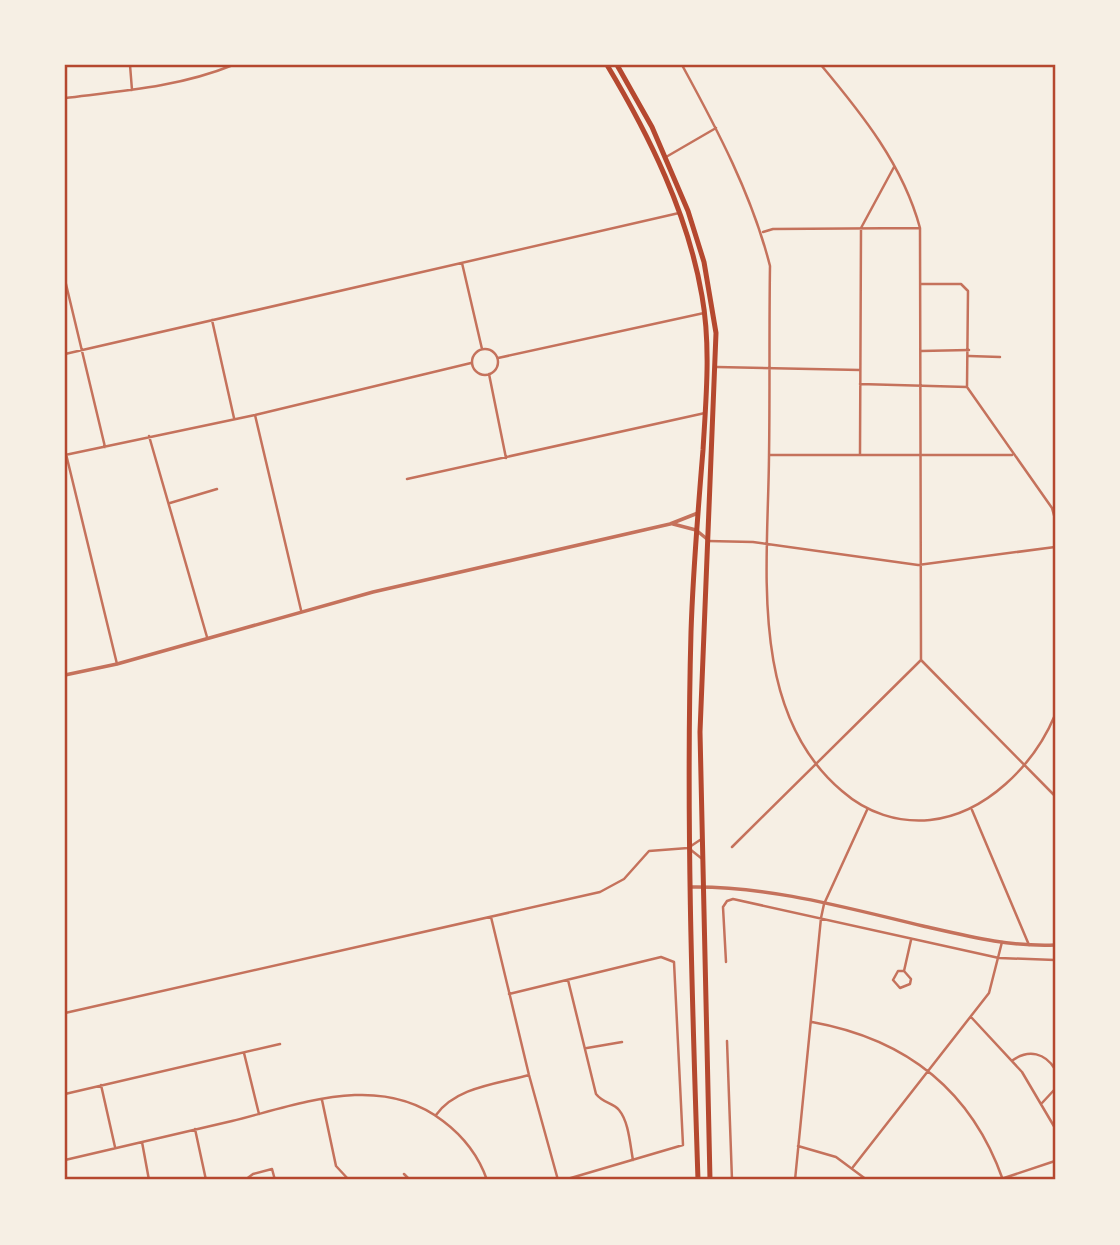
<svg xmlns="http://www.w3.org/2000/svg" width="1120" height="1245" font-family="Merriweather,serif">
	<style>
		.lines { fill: none; stroke-linecap: round; stroke-linejoin: round }
		.minor { stroke: #c5725c; stroke-width: 2.5 }
		.tertiary { stroke: #c5725c; stroke-width: 3.5 }
		.trunk { stroke: #b5482f; stroke-width: 5 }
		.neatline { fill: none; stroke: #b5482f; stroke-width: 2.5 }
	</style>
	<rect width="100%" height="100%" fill="#f6efe4"/>
	<g class="lines">
		<path class="minor" d="M 130,65 L 132,90
			M 682,65 C 717,129 752,195 770,266 C 769,330 770,393 769,457 C 768,568 748,712 842,791 C 867,813 898,823 930,820 C 986,814 1034,765 1055,715
			M 821,65 C 862,114 903,165 920,228 L 921,660
			M 65,98 C 122,91 179,87 233,65
			M 666,157 L 716,128
			M 763,232 L 773,229 L 920,228
			M 462,263 L 482,349
			M 65,280 L 105,447
			M 921,284 L 961,284 L 968,291 L 967,387
			M 212,320 L 234,418
			M472 362a13 13 0 1 1 26 0a13 13 0 1 1-26 0Z
			M 921,351 L 969,350
			M 65,354 L 679,213
			M 969,356 L 1000,357
			M 498,358 L 704,313
			M 717,367 L 860,370
			M 489,374 L 506,458
			M 860,384 L 967,387
			M 967,387 L 1052,508 L 1055,519
			M 255,415 L 301,610
			M 149,436 L 207,637
			M 66,454 L 117,664
			M 860,454 L 861,228 L 894,167
			M 65,455 L 255,415 L 471,363
			M 769,455 L 1012,455
			M 407,479 L 705,413
			M 170,503 L 217,489
			M 708,541 L 753,542 L 918,565 L 1055,547
			M 921,660 L 1055,796
			M 972,810 L 1029,945
			M 732,847 L 921,660
			M 691,850 L 701,858
			M 491,917 L 529,1075 L 558,1180
			M 726,962 L 723,907 L 727,901 L 733,899 L 999,958 L 1055,960
			M 904,971 L 898,971 L 893,980 L 900,988 L 910,984 L 911,979 L 904,971 L 911,940
			M 568,980 L 596,1094 C 603,1103 613,1103 619,1110 C 629,1122 630,1145 633,1160
			M 509,994 L 661,957 L 674,962 L 683,1145 L 564,1180
			M 65,1013 L 600,892 L 624,879 L 649,851 L 688,848 L 700,840
			M 971,1017 L 1022,1072 L 1055,1128
			M 812,1022 C 906,1039 971,1089 1003,1180
			M 727,1041 L 732,1180
			M 587,1048 L 622,1042
			M 244,1053 L 259,1114
			M 1013,1060 C 1029,1049 1045,1053 1055,1069
			M 101,1085 L 115,1147
			M 65,1094 L 280,1044
			M 322,1100 L 336,1166 L 349,1180
			M 1042,1103 L 1055,1089
			M 436,1115 C 456,1087 497,1084 529,1075
			M 195,1129 L 206,1180
			M 142,1142 L 149,1180
			M 798,1146 L 836,1157 L 867,1180
			M 65,1160 C 121,1147 176,1134 232,1121 C 301,1104 380,1072 443,1121 C 463,1136 479,1157 487,1180
			M 853,1167 L 989,993 L 1002,942
			M 404,1174 L 410,1180
			M 245,1180 L 253,1174 L 272,1169 L 275,1180
			M 795,1180 L 821,918 L 824,904 L 867,810
			M 998,1180 L 1055,1161"/>
		<path class="tertiary" d="M 673,524 L 696,530 L 707,539
			M 65,675 L 117,664 L 373,592 L 670,524 L 698,513
			M 691,887 C 770,886 847,908 923,926 C 967,936 1010,947 1055,945"/>
		<path class="trunk" d="M 607,65 C 649,135 688,214 702,296 C 711,346 706,399 703,450 C 698,510 693,571 691,632 C 686,815 692,997 698,1180
			M 617,65 L 652,127 L 688,211 L 704,262 L 716,333 L 700,732 L 710,1180"/>
	</g>
	<rect width="1120" height="1245" fill="none" stroke="#f6efe4" stroke-width="133"/>
	<rect x="66" y="66" width="988" height="1112" class="neatline"/>
</svg>
